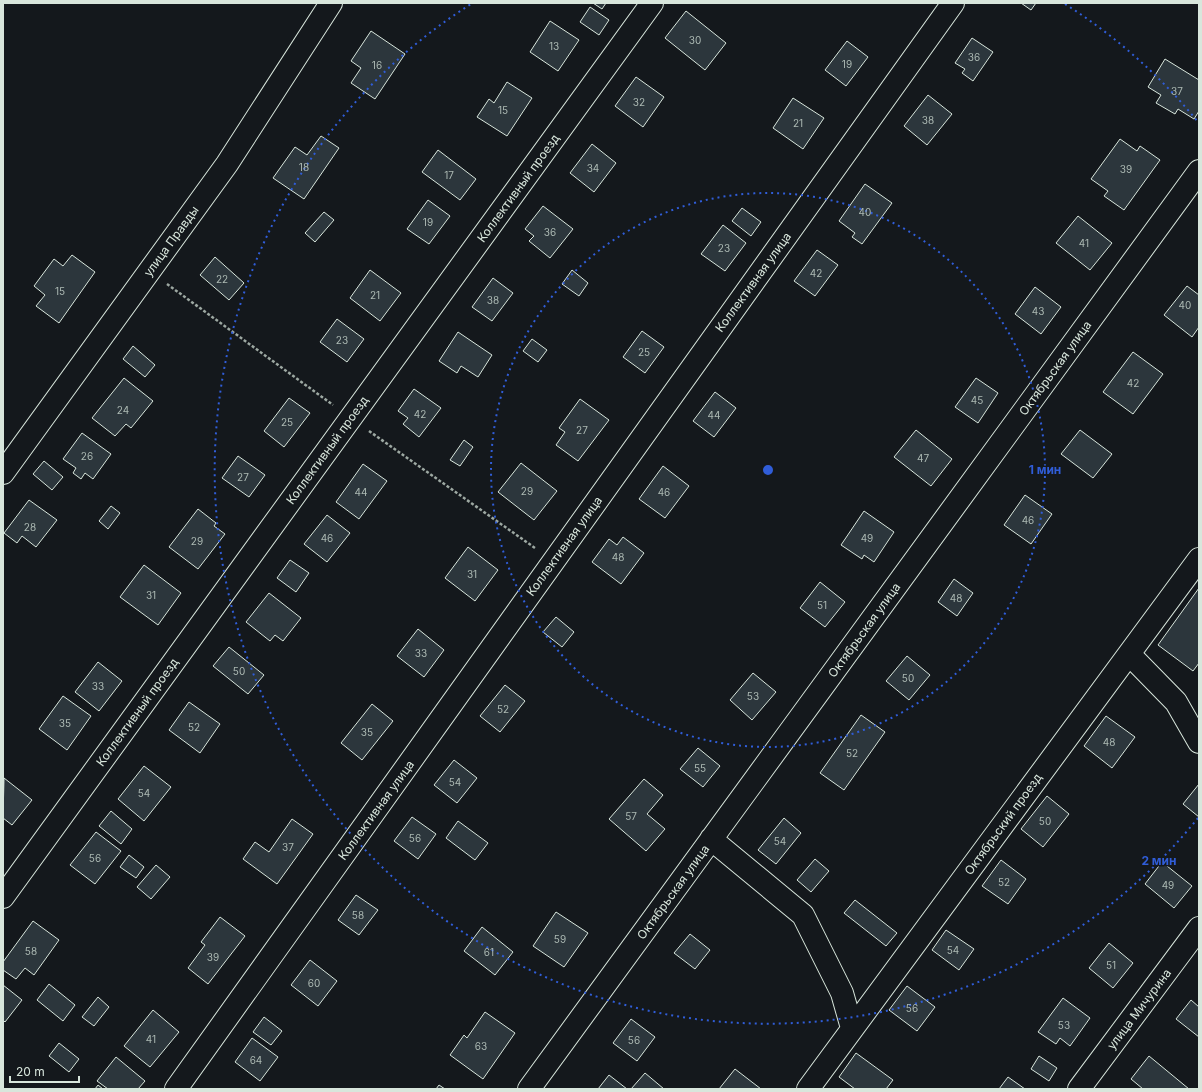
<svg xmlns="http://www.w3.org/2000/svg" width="1202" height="1092" font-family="Inter,sans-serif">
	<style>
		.building { fill: #2c363c; stroke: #d8e6dc }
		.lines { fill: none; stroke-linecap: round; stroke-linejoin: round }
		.minor-casing { stroke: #d8e6dc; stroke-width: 24 }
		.path { stroke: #9da8a2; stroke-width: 2.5; stroke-dasharray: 3 2; stroke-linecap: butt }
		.minor { stroke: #14181c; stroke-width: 22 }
		.ring { fill: none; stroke: #305dd8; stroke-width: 2; stroke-dasharray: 2 4 }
		.labels { text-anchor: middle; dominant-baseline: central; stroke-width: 3; stroke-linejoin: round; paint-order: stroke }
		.number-label { font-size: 10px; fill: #adbab4 }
		.street-label { font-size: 12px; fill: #d8e6dc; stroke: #14181c }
		.centre { fill: #305dd8; stroke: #14181c; stroke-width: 2 }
		.ring-label { font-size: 12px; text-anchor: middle; font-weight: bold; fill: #305dd8; stroke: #14181c; stroke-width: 3; stroke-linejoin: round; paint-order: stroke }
	</style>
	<rect width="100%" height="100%" fill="#14181c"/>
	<path class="building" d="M 593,3 L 606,3 L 602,9 Z
		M 1021,3 L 1036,3 L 1031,10 Z
		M 590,7 L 609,20 L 599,35 L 580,22 Z
		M 686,11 L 726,43 L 705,70 L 665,38 Z
		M 550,21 L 579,40 L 558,71 L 530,52 Z
		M 371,31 L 405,54 L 375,99 L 351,83 L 361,68 L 351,61 Z
		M 972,38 L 993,52 L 973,81 L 962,73 L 965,69 L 955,63 Z
		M 847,41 L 868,57 L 846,86 L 825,70 Z
		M 1165,59 L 1199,80 L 1199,111 L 1194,119 L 1178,109 L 1175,114 L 1156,103 L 1161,95 L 1148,87 Z
		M 636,77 L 664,97 L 643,127 L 615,106 Z
		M 507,82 L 532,98 L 507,136 L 477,117 L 489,99 L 494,103 Z
		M 928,95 L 952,114 L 927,145 L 904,126 Z
		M 793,98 L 824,118 L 803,149 L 773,128 Z
		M 321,136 L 339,148 L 304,199 L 273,178 L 295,147 L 307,155 Z
		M 1120,139 L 1137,151 L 1140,146 L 1160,160 L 1124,210 L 1104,196 L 1108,191 L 1091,179 Z
		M 592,144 L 616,163 L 594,192 L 570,173 Z
		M 438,150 L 476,179 L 460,200 L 422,172 Z
		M 865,184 L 892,203 L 862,244 L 852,237 L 855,233 L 839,221 Z
		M 428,200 L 450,216 L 429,244 L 407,229 Z
		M 543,206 L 573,229 L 550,258 L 529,241 L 534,236 L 525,229 Z
		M 742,208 L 761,222 L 751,236 L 732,221 Z
		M 324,212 L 334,220 L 315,242 L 305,233 Z
		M 1078,216 L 1112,243 L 1090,270 L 1056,243 Z
		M 723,225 L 746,243 L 725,271 L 701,254 Z
		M 817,250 L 838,265 L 815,296 L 794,281 Z
		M 72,255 L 95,272 L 59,323 L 36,306 L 45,295 L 34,286 L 54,259 L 63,266 Z
		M 215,257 L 244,283 L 229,300 L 200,275 Z
		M 370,270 L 401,293 L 380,321 L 350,298 Z
		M 572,270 L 588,283 L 579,296 L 562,284 Z
		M 493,278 L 513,293 L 492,321 L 472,307 Z
		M 1187,286 L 1199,295 L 1199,327 L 1192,337 L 1164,315 Z
		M 1035,287 L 1061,307 L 1041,334 L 1015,314 Z
		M 337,319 L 364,339 L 347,362 L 320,342 Z
		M 642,331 L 664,347 L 645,373 L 623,357 Z
		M 458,332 L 492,355 L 478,377 L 461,366 L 457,373 L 439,361 Z
		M 532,339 L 547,350 L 538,362 L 523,351 Z
		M 133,346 L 155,365 L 145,377 L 123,359 Z
		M 1133,352 L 1163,374 L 1133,414 L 1103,392 Z
		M 124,378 L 153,401 L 131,428 L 126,424 L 115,436 L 92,418 Z
		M 976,378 L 998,393 L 978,423 L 955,407 Z
		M 414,389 L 441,408 L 419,437 L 403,424 L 408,418 L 398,411 Z
		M 715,392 L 736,408 L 714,437 L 693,421 Z
		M 289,398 L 310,413 L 284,447 L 264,431 Z
		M 580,399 L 609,420 L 578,461 L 556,445 L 565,432 L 559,428 Z
		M 916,430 L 952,459 L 931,486 L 894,457 Z
		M 1080,430 L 1112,454 L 1093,478 L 1061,454 Z
		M 82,433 L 111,454 L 93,479 L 85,473 L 81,479 L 73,473 L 76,468 L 63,459 Z
		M 464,440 L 473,447 L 460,466 L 450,460 Z
		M 238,456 L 265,475 L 249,497 L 222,478 Z
		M 44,461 L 63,477 L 52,490 L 33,474 Z
		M 521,463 L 557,491 L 534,520 L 498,492 Z
		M 363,464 L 387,481 L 359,519 L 336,502 Z
		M 663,466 L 689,486 L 665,518 L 639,499 Z
		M 1025,495 L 1052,514 L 1031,544 L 1004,525 Z
		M 29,500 L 57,520 L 36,547 L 22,536 L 17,543 L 4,533 Z
		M 111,506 L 120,513 L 108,529 L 99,521 Z
		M 198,509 L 216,523 L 214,526 L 225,534 L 198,569 L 169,547 Z
		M 864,511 L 894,532 L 874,562 L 864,555 L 862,559 L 841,545 Z
		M 327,515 L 350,533 L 327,562 L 304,544 Z
		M 623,537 L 644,553 L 621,584 L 592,562 L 609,539 L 617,545 Z
		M 468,547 L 498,570 L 475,601 L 445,578 Z
		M 290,560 L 309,573 L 296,592 L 277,578 Z
		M 144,565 L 181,593 L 158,625 L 120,597 Z
		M 954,579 L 973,593 L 957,616 L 938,602 Z
		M 820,582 L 845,602 L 825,627 L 800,608 Z
		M 1199,588 L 1199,663 L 1193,671 L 1158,645 Z
		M 269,593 L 301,618 L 283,641 L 275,635 L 270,641 L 246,622 Z
		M 556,617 L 574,632 L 562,647 L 543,632 Z
		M 418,629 L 444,650 L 424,677 L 397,656 Z
		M 229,647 L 264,675 L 248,694 L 213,666 Z
		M 907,656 L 930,675 L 909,700 L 886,681 Z
		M 98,662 L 122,681 L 99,711 L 75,692 Z
		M 753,673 L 776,692 L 752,720 L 730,700 Z
		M 505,685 L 525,701 L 500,732 L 480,716 Z
		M 63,696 L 91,716 L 67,750 L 39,729 Z
		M 189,702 L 220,724 L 200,753 L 169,730 Z
		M 372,704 L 393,721 L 362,760 L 341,743 Z
		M 861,715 L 885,732 L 844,790 L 820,773 Z
		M 1106,716 L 1135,737 L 1112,768 L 1084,746 Z
		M 698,748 L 720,766 L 703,787 L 680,769 Z
		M 454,760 L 477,778 L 457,803 L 434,785 Z
		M 144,766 L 171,787 L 144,821 L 118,799 Z
		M 4,778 L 32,800 L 12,825 L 3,818 Z
		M 644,779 L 663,795 L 647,814 L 665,829 L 646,851 L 609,819 Z
		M 1199,784 L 1199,817 L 1183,804 Z
		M 1047,796 L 1069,814 L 1043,847 L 1021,829 Z
		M 111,811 L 132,829 L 121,844 L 99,826 Z
		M 412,817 L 436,834 L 418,859 L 394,841 Z
		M 784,818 L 801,833 L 776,864 L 758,850 Z
		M 292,819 L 313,834 L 277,884 L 243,859 L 255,842 L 269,852 Z
		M 458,821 L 488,843 L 475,860 L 446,838 Z
		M 96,832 L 121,851 L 95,884 L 70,865 Z
		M 129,855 L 144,867 L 136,878 L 120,867 Z
		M 815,859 L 829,871 L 811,892 L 797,880 Z
		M 1001,860 L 1026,879 L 1008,904 L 982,886 Z
		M 1162,862 L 1192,886 L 1174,908 L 1145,884 Z
		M 156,865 L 170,877 L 151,899 L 137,887 Z
		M 356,895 L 378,910 L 359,935 L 338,920 Z
		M 855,900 L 897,933 L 886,946 L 844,913 Z
		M 556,912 L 588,933 L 564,967 L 533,946 Z
		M 220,917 L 245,936 L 208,984 L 188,968 L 205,945 L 201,942 Z
		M 33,921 L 59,940 L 34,975 L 25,968 L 16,979 L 3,970 L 3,962 Z
		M 482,927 L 513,952 L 495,975 L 464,951 Z
		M 946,930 L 974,949 L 959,970 L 932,950 Z
		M 690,934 L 710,950 L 695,969 L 674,953 Z
		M 1109,943 L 1133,963 L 1113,988 L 1089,968 Z
		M 310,960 L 337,981 L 318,1006 L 291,985 Z
		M 49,984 L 75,1005 L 63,1021 L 37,1000 Z
		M 3,985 L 22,1000 L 5,1022 L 3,1020 Z
		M 907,986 L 935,1007 L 917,1031 L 889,1010 Z
		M 98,997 L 109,1007 L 94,1026 L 82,1017 Z
		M 1063,998 L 1090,1018 L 1070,1046 L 1060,1038 L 1056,1044 L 1038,1032 Z
		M 1191,1000 L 1199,1007 L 1199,1037 L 1176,1019 Z
		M 153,1010 L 179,1032 L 150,1067 L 124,1046 Z
		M 485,1012 L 515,1033 L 483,1079 L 450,1055 L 464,1035 L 467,1038 Z
		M 264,1017 L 282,1031 L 271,1045 L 253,1032 Z
		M 631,1019 L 655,1037 L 637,1061 L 613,1043 Z
		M 252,1038 L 278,1057 L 260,1081 L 235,1062 Z
		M 59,1043 L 79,1059 L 69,1072 L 49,1056 Z
		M 856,1053 L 893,1080 L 886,1089 L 855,1089 L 839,1077 Z
		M 1039,1056 L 1057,1068 L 1049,1081 L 1031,1069 Z
		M 1149,1056 L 1189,1089 L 1143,1089 L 1131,1079 Z
		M 116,1057 L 145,1081 L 138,1089 L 108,1089 L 97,1081 Z
		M 735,1069 L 761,1089 L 719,1089 Z
		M 645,1073 L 664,1089 L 631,1089 Z
		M 609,1075 L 627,1089 L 598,1089 Z
		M 1008,1077 L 1025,1089 L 999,1089 Z
		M 98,1085 L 103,1089 L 95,1089 Z
		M 439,1085 L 445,1089 L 436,1089 Z"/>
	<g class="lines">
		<defs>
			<path id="minor" d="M 3,473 L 227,164 L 331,3
				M 1129,654 L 1176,702 L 1199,742
				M 711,839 L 803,915 L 842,993 L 852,1028
				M 3,897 L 652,3
				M 176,1089 L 953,3
				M 529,1089 L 1199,171
				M 808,1089 L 1199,559
				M 1079,1089 L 1199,928"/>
		</defs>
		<use href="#minor" class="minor-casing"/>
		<path class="path" d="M 167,284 L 333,405
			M 369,431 L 535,548"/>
		<use href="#minor" class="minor"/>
	</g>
	<g class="ring">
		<circle cx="768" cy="470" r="277"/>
		<path d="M1198 818A553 553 0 1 1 471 4M1065 4A553 553 0 0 1 1198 122"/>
	</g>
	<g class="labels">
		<g class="number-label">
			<text x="695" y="40">30</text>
			<text x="554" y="46">13</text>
			<text x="974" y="57">36</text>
			<text x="847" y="64">19</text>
			<text x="377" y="65">16</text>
			<text x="1177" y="91">37</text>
			<text x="639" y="102">32</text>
			<text x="503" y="110">15</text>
			<text x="928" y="120">38</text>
			<text x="798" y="123">21</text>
			<text x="304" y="167">18</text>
			<text x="593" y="168">34</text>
			<text x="1126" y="169">39</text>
			<text x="449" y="175">17</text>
			<text x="865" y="212">40</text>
			<text x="428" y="222">19</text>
			<text x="550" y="232">36</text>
			<text x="1084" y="243">41</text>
			<text x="724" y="248">23</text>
			<text x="816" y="273">42</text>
			<text x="222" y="279">22</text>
			<text x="60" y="291">15</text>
			<text x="375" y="295">21</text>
			<text x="493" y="300">38</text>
			<text x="1185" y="305">40</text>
			<text x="1038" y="311">43</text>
			<text x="342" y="340">23</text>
			<text x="644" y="352">25</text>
			<text x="1133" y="383">42</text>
			<text x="977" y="400">45</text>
			<text x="123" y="410">24</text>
			<text x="420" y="414">42</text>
			<text x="714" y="415">44</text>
			<text x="287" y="422">25</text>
			<text x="582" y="430">27</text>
			<text x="87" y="456">26</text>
			<text x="923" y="458">47</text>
			<text x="243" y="477">27</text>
			<text x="527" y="491">29</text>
			<text x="361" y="492">44</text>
			<text x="664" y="492">46</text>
			<text x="1028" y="520">46</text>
			<text x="30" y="527">28</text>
			<text x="327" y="538">46</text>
			<text x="867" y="538">49</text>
			<text x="197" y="541">29</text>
			<text x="618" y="557">48</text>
			<text x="472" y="574">31</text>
			<text x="151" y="595">31</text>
			<text x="956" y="598">48</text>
			<text x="822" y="605">51</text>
			<text x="421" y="653">33</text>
			<text x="239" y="671">50</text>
			<text x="908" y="678">50</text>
			<text x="98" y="686">33</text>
			<text x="753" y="696">53</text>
			<text x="503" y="709">52</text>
			<text x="65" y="723">35</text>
			<text x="194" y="727">52</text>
			<text x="367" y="732">35</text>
			<text x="1109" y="742">48</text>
			<text x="852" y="753">52</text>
			<text x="700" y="768">55</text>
			<text x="455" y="782">54</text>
			<text x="144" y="793">54</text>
			<text x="631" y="816">57</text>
			<text x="1045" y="821">50</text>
			<text x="415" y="838">56</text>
			<text x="780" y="841">54</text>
			<text x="288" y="847">37</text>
			<text x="95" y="858">56</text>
			<text x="1004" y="882">52</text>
			<text x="1168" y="885">49</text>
			<text x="358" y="915">58</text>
			<text x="560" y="939">59</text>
			<text x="953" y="950">54</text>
			<text x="31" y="951">58</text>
			<text x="489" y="952">61</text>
			<text x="213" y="957">39</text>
			<text x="1111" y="965">51</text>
			<text x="314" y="983">60</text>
			<text x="912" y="1008">56</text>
			<text x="1064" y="1025">53</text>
			<text x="151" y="1039">41</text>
			<text x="634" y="1040">56</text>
			<text x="481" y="1046">63</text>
			<text x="256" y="1060">64</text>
		</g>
		<g class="street-label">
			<text transform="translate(518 188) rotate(-54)">Коллективный проезд</text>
			<text transform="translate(171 241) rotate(-54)">улица Правды</text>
			<text transform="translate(753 282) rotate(-54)">Коллективная улица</text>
			<text transform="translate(1055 368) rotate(-54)">Октябрьская улица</text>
			<text transform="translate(327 450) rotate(-54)">Коллективный проезд</text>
			<text transform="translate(564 546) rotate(-54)">Коллективная улица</text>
			<text transform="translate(864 630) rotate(-54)">Октябрьская улица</text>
			<text transform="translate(137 712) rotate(-54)">Коллективный проезд</text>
			<text transform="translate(376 810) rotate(-54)">Коллективная улица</text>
			<text transform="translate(1003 824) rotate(-54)">Октябрьский проезд</text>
			<text transform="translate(673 892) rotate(-54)">Октябрьская улица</text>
			<text transform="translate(1139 1009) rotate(-53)">улица Мичурина</text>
		</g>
	</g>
	<circle cx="768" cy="470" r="6" class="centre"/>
	<g class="ring-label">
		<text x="1045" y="474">1 мин</text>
		<text x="1159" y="865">2 мин</text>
	</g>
	<rect width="1202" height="1092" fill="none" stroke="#d8e6dc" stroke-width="8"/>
	<path d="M10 1076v6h69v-6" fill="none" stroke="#d8e6dc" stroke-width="2"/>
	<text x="16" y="1076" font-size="12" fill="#d8e6dc" stroke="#14181c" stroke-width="3" paint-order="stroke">20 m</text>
</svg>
